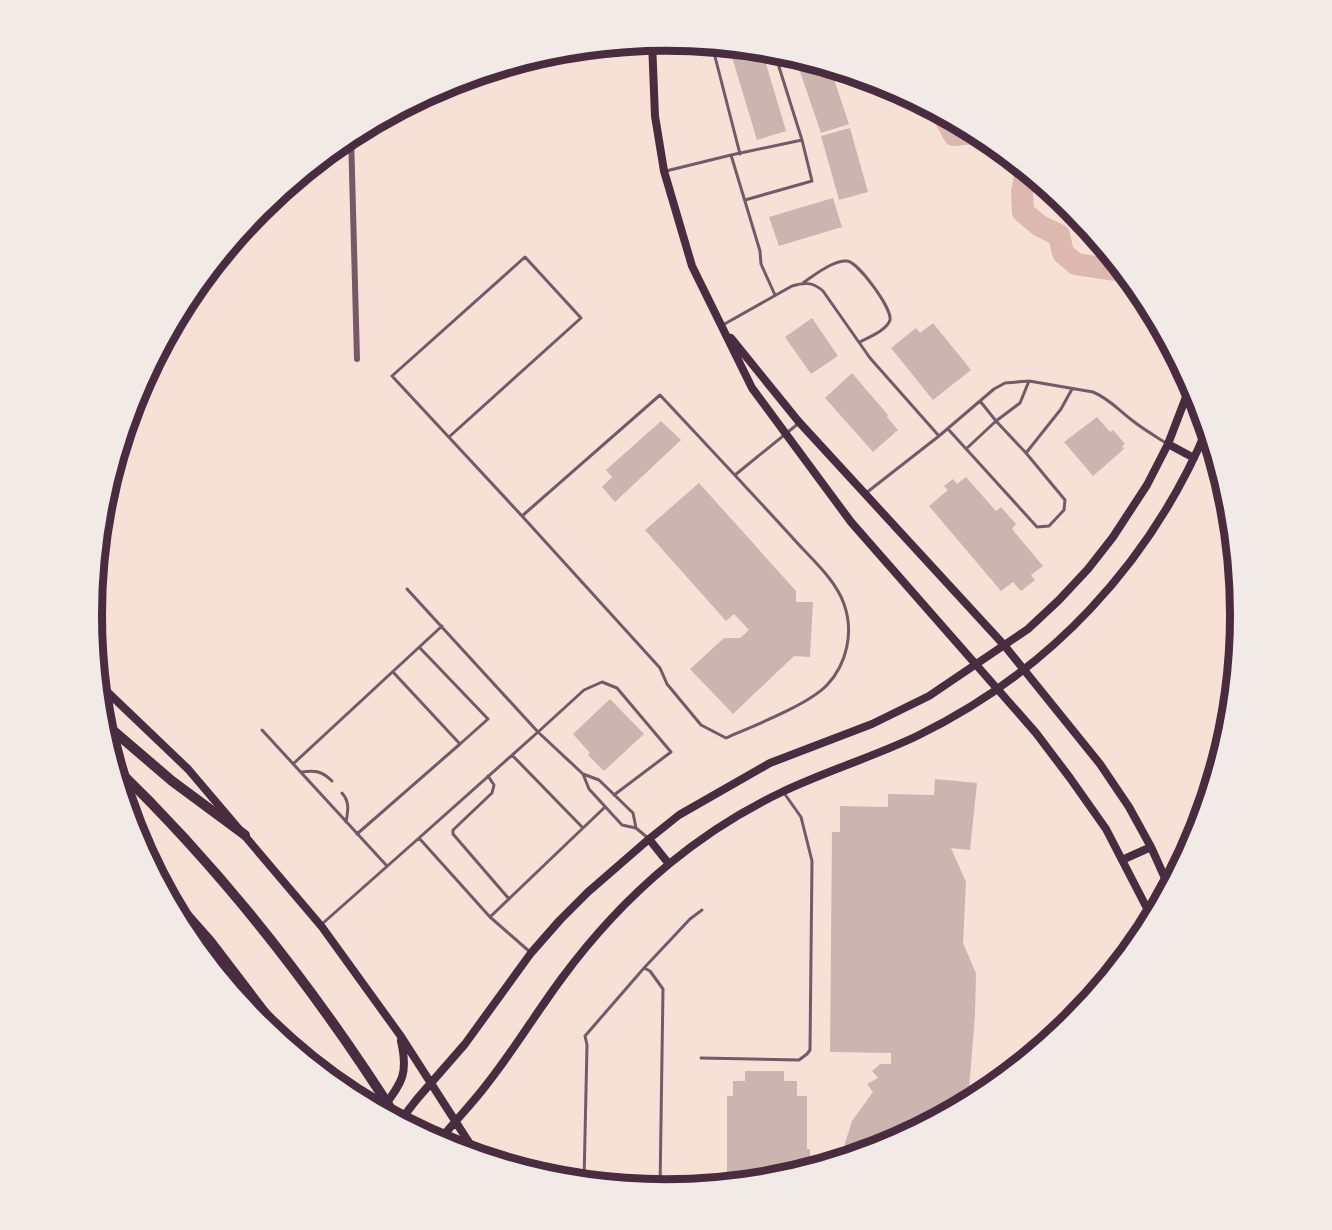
<svg xmlns="http://www.w3.org/2000/svg" width="1332" height="1230" font-family="'IBM Plex Serif',serif">
	<style>
		.lines { fill: none; stroke-linecap: round; stroke-linejoin: round }
		.river { stroke: #dcb8b0; stroke-width: 22 }
		.building { fill: #ccb4b1 }
		.service { stroke: #755966; stroke-width: 3 }
		.minor { stroke: #755966; stroke-width: 6 }
		.secondary { stroke: #4a2c40; stroke-width: 8 }
		.motorway { stroke: #4a2c40; stroke-width: 10 }
		.rim { fill: none; stroke: #4a2c40; stroke-width: 8 }
	</style>
	<rect width="100%" height="100%" fill="#f7e1d7"/>
	<g class="lines">
		<path class="river" d="M 943,115 L 954,135 L 976,133
			M 1026,171 L 1022,192 L 1023,212 L 1040,226 L 1059,235 L 1063,253 L 1076,264 L 1123,271"/>
	</g>
	<path class="building" d="M 729,47 L 762,50 L 786,131 L 757,140 Z
		M 795,57 L 830,67 L 849,124 L 821,133 Z
		M 850,128 L 868,192 L 839,200 L 821,136 Z
		M 833,198 L 842,227 L 779,246 L 769,217 Z
		M 812,318 L 838,356 L 811,374 L 785,337 Z
		M 933,323 L 971,370 L 933,400 L 891,348 L 916,328 L 920,333 Z
		M 852,373 L 888,415 L 887,417 L 898,430 L 873,452 L 825,398 Z
		M 1097,417 L 1110,432 L 1113,430 L 1125,444 L 1122,446 L 1124,449 L 1093,476 L 1064,442 Z
		M 661,421 L 681,440 L 615,502 L 602,487 L 612,477 L 606,470 Z
		M 966,477 L 996,511 L 1001,507 L 1016,524 L 1012,529 L 1043,566 L 1031,575 L 1035,580 L 1021,591 L 1013,582 L 1001,591 L 929,506 L 948,490 L 944,486 L 953,479 L 957,484 Z
		M 699,483 L 796,591 L 796,602 L 813,602 L 810,657 L 794,656 L 733,714 L 690,669 L 724,638 L 740,638 L 749,630 L 734,614 L 726,621 L 645,530 Z
		M 610,699 L 644,734 L 604,771 L 588,755 L 590,753 L 573,734 Z
		M 935,779 L 977,783 L 970,850 L 951,848 L 966,882 L 963,943 L 976,973 L 975,1015 L 968,1102 L 886,1146 L 843,1159 L 845,1143 L 852,1121 L 873,1092 L 867,1084 L 878,1078 L 872,1071 L 880,1064 L 891,1064 L 891,1053 L 830,1052 L 832,832 L 840,832 L 840,806 L 888,807 L 888,794 L 934,795 Z
		M 745,1071 L 784,1071 L 784,1081 L 797,1081 L 797,1096 L 807,1096 L 807,1149 L 810,1149 L 810,1169 L 778,1179 L 727,1184 L 727,1096 L 733,1096 L 733,1081 L 745,1081 Z"/>
	<g class="lines">
		<path class="service" d="M 712,45 L 740,154
			M 731,155 L 802,140 L 774,51
			M 666,171 L 731,155 L 760,251 L 761,264 L 775,295
			M 745,200 L 812,181 L 802,140
			M 804,282 C 815,275 833,260 847,261 C 858,262 892,308 890,320 C 887,330 869,337 860,342
			M 721,326 L 792,286 C 805,282 813,282 823,291 L 870,358 L 939,436
			M 1029,381 L 1020,403 L 996,421 L 1026,453 L 1061,409 L 1072,389
			M 660,395 C 704,442 748,489 791,536 C 809,557 835,578 844,604 C 854,632 847,664 827,685 C 808,705 753,726 726,738 L 701,725 L 667,684 L 660,668 L 522,516 Z
			M 948,429 L 1037,527 L 1049,526 L 1064,510 L 1065,500 L 1026,453
			M 449,437 L 581,318 L 525,257 L 392,376 L 522,516
			M 966,449 L 996,421 L 980,401
			M 735,475 L 799,423
			M 866,493 L 939,436 L 994,389 L 1005,383 L 1029,381 L 1093,392 C 1110,399 1118,410 1133,421 C 1143,429 1155,436 1166,443
			M 407,589 L 538,732 L 584,690 L 602,682 L 617,688 L 671,752 L 614,795
			M 420,648 L 488,719 L 460,744
			M 262,730 L 387,866
			M 512,755 L 583,828
			M 293,764 L 442,626
			M 302,772 C 315,770 322,771 332,781
			M 488,776 L 494,785 L 492,793 L 453,830 L 453,834 L 509,899
			M 342,793 C 350,802 348,811 346,822
			M 636,828 L 622,825 L 589,789 L 583,774 L 599,780 L 633,813 L 636,828 L 648,838
			M 357,834 L 460,744 L 393,672
			M 490,917 L 605,807
			M 322,924 L 419,838
			M 530,952 L 490,917 L 419,838 L 538,732 L 583,774
			M 701,1058 L 799,1060 L 807,1054 L 810,1050 L 812,861 L 801,817 L 784,793
			M 584,1181 L 587,1045 L 585,1036 L 644,968
			M 660,1189 L 663,989 L 650,971 L 644,968 L 690,919 L 702,910"/>
		<path class="minor" d="M 351,135 L 357,359"/>
		<path class="secondary" d="M 652,42 L 655,116 L 664,171 L 692,266 L 752,388 L 851,522 L 1036,733 L 1070,778 L 1106,829 L 1152,918
			M 731,338 L 799,422 L 1004,645 L 1100,764 L 1129,807 L 1151,847 L 1169,887
			M 1168,444 L 1194,458
			M 98,683 L 188,769 L 322,927 L 400,1035 L 477,1155
			M 649,839 L 669,864
			M 1122,860 L 1151,847
			M 381,1111 C 401,1083 409,1076 401,1041
			M 400,1121 L 417,1099 L 465,1044 L 531,953 L 560,920 L 588,892 L 649,839 L 679,815 L 770,763 L 872,724 L 929,696 L 1028,629 L 1059,600 L 1088,569 L 1113,537 L 1147,485 L 1168,444 L 1191,384
			M 438,1142 C 454,1122 472,1104 487,1084 C 514,1050 536,1013 562,978 C 593,936 628,898 669,864 C 703,836 742,811 782,792 C 826,771 873,757 917,736 C 1049,672 1150,564 1207,429"/>
		<path class="motorway" d="M 102,721 L 172,781 L 245,835
			M 114,766 C 224,872 317,992 398,1120
			M 164,889 L 210,941 L 290,1046"/>
	</g>
	<path d="M0 0H1332V1230H0ZM102 615a564 564 0 1 1 1128 0a564 564 0 1 1-1128 0Z" fill="#f1eae7" fill-rule="evenodd"/>
	<path class="rim" d="M102 615a564 564 0 1 1 1128 0a564 564 0 1 1-1128 0Z"/>
</svg>
